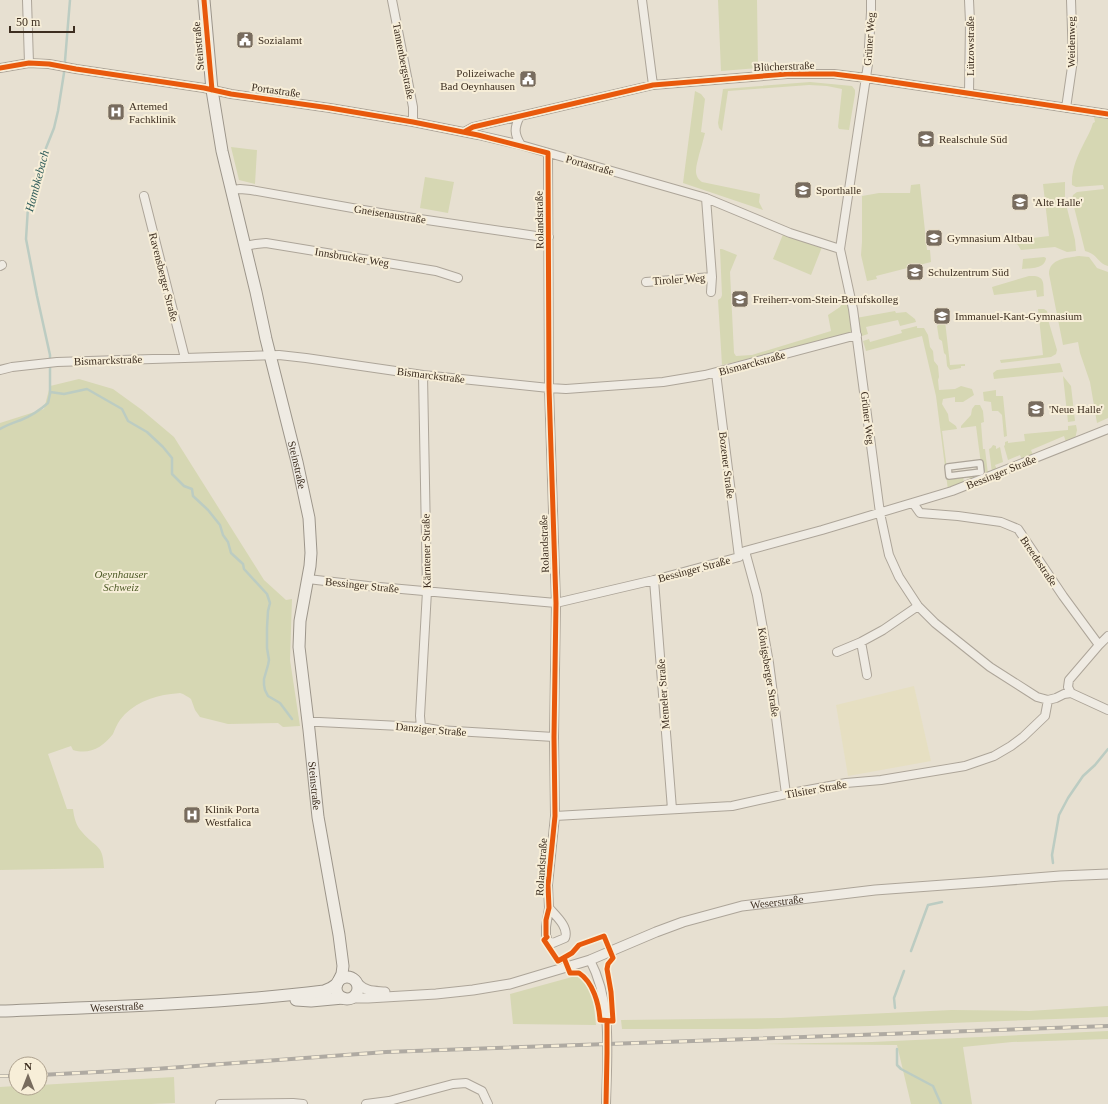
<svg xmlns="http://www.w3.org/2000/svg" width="1108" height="1104" font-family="Georgia,serif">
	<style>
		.farmland { fill: #e6dfc2 }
		.green { fill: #d6d7b3 }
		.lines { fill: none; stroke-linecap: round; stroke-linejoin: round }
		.stream { stroke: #bcccc2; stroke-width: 2.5 }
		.pedestrian-casing { stroke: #ada599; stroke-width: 8 }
		.minor-casing { stroke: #ada599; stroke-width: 10 }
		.tertiary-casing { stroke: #ada599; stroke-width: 11 }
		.secondary-casing { stroke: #9c958a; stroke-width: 13 }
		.pedestrian { stroke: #efebe3; stroke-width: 5.5 }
		.minor { stroke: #efebe3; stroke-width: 8 }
		.tertiary { stroke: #efebe3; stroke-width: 9 }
		.secondary { stroke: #efebe3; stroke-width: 11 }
		.rail-casing { stroke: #afaaa2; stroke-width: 4 }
		.rail { stroke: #f7eed8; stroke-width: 2.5; stroke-dasharray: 8; stroke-linecap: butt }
		.cycleway-casing { stroke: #f7eed8; stroke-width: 8 }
		.cycleway { stroke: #e8590c; stroke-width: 5 }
		.labels { text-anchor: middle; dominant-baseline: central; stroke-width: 4; stroke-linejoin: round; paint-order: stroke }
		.street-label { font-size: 11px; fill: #3d2e20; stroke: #f7eed8 }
		.poi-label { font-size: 11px; fill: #3d2e20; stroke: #f7eed8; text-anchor: start }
		.park-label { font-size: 11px; font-style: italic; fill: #4d5a26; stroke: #f7eed8 }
		.water-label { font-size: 12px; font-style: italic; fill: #2f5d5a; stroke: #f7eed8 }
	</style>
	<rect width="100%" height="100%" fill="#e7e0d1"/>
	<path class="farmland" d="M 914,686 L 931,761 L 848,776 L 836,705 Z"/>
	<path class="green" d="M 718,0 L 757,0 L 758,68 L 721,71 Z
		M 810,82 L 852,86 L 855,90 L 855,94 L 849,130 L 839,129 L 838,127 L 842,89 L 827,86 L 809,85 L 728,91 L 722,131 L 719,128 L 718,123 L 723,89 Z
		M 695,91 L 701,94 L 705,99 L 701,132 L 705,133 C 703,141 701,148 699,155 C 697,165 692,175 702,182 L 760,194 L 759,202 L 763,210 L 683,183 Z
		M 1094,117 L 1108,119 L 1108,266 C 1097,263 1098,254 1085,251 L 1072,199 L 1073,195 L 1077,192 L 1104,189 L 1103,185 L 1076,187 L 1072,185 C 1071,169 1078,155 1085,141 C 1088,135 1091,130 1093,123 L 1095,122 Z
		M 231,147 L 257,150 L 255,184 L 239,180 Z
		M 425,177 L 454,182 L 448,213 L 420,208 Z
		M 1065,182 L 1065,200 L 1075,240 L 1076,251 L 1067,252 L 1055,247 L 1021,250 L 1018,245 L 1015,243 L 1015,240 L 1049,236 L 1043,184 Z
		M 920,184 L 927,250 L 930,250 L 931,262 L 876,276 L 877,279 L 867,281 L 861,255 L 862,242 L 862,196 L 879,193 L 910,193 L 911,185 Z
		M 784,232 L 822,247 L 811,275 L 773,259 Z
		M 720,249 L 722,249 L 737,255 L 730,272 L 734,353 L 736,356 L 752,355 L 831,331 L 828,315 L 840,307 L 844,300 L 847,298 L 853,334 L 722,365 L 718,300 L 721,298 L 722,295 Z
		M 1079,256 L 1089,257 L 1097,268 L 1108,272 L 1108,418 L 1097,423 L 1090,382 L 1080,353 L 1078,342 L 1063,345 L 1049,274 C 1049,258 1068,258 1079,256 Z
		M 1044,257 L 1046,258 C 1045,269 1031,268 1022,269 L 1023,259 Z
		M 1029,276 C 1046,275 1043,283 1044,296 L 1037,297 L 1036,290 L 994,295 L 992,287 Z
		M 1038,309 L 1044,309 L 1047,311 L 1049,323 L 1057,350 L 1056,354 L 1051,357 L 1001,363 L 1000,360 L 1043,355 Z
		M 895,311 L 896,313 L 906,312 L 915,319 L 916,322 L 900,326 L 898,320 L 866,327 L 868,334 L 862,336 L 860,332 L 858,332 L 856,318 Z
		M 942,321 L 945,321 L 950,365 L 965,364 L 965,366 L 961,366 L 961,368 L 950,370 L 947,366 L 946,355 L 944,353 L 942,341 L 939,339 L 937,326 Z
		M 917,326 L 917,328 L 924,328 L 928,335 L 930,347 L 933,351 L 934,361 L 938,366 L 939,377 L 938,380 L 939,390 L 955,389 L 961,386 L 972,389 L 974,395 L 963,402 L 955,402 L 955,397 L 943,399 L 942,404 L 948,414 L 949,421 L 956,426 L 957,429 L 942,431 L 948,477 L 963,475 L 964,484 L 948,490 L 936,396 L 922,336 L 866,351 L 863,341 L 869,339 L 870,342 L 902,333 L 901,330 Z
		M 1060,363 L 1063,372 L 994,379 L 993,373 L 997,370 Z
		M 1063,376 L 1071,386 L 1075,421 L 1068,422 Z
		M 79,379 L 113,389 L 142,410 L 174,437 L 264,580 L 286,600 L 292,599 L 290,660 L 300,726 L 283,727 L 278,723 L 228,724 L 200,717 L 195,710 L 191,699 C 188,697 184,694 180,693 C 178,693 174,694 171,694 C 152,696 132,704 120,720 C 117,724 115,729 113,734 C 103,747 90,755 73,750 L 71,746 L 48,754 L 67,809 L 73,809 C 74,817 76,826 82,832 C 95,848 103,843 104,868 L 0,870 L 0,423 L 44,409 L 50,386 Z
		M 996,390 L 996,396 L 1003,396 L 1007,436 L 1004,437 L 1002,415 L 998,411 L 992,411 L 991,402 L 984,401 L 983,392 Z
		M 975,405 L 980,405 L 983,411 L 984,422 L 981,423 L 983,449 L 985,449 L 988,474 L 978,478 L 967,478 L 966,474 L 982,472 L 976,426 L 961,428 L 961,426 L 971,415 L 972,409 Z
		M 1076,425 L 1077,430 L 1075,439 L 1066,442 L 1064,436 L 1031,450 L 1033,455 L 1022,460 L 1020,455 L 1008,460 L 1004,446 L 1005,445 L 1005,442 L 1008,441 L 1008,443 L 1025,441 L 1024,434 L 1068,430 L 1068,426 Z
		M 993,445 L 996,446 L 996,449 L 1000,447 L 1003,462 L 995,465 L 997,470 L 992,473 L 989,449 L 991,448 Z
		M 580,976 C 594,989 594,1008 596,1025 L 513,1024 L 510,994 L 572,977 Z
		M 1108,1006 L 1108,1017 L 870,1026 L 756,1029 L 622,1029 L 621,1020 L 780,1018 L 952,1010 L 1029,1011 Z
		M 1108,1031 L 1108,1039 L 1012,1042 L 963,1047 L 972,1104 L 911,1104 L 897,1045 L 757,1044 L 872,1042 Z
		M 174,1077 L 175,1103 L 151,1104 L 0,1104 L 0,1087 L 16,1086 L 16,1088 L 40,1088 L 40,1085 Z"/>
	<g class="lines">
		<path class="stream" d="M 50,392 L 64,394 L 87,389 L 122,409 L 128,421 L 147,432 L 163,447 L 172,458 L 172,474 L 184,486 L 192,489 L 193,496 L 208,510 L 220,525 L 223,535 L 228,542 L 231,553 L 243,564 L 244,569 L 267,594 L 270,603 L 268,611 L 267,628 L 267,648 L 269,660 L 268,665 L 264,679 L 264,685 L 265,690 L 268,696 L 280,703 L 292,719
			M 0,429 C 7,425 13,423 21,420 C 31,416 40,410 48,403 L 50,394 L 50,355 L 37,296 L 26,239 L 28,207 L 44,153 L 54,128 L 58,111 L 64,73 L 70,0
			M 1053,863 L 1052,855 L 1059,815 L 1068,798 L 1083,776 L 1095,765 L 1108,749
			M 911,951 L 928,905 L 942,902
			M 895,1008 L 894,998 L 904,971
			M 897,1049 L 897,1065 L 901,1069 L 933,1086 L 941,1104"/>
		<defs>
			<path id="pedestrian" d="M 980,463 L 981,472 L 949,476 L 948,467 Z"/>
			<path id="minor" d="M 27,0 L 29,63
				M 392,0 L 413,107 L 413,122
				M 642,0 L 653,85
				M 871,0 L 871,12 L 868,64 L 840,249 L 853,309 L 880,513 L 889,555 L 899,577 L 918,606 L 935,623 L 990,667 L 1037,697 L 1048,700 L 1056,698 L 1064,694 L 1071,693 L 1108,710
				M 969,0 L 970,22 L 969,93
				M 0,68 L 29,63 L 49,64 L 76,69 L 204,88 L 231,94 L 330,108 L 413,122 L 478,135 L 521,145 L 706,198 L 790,233 L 840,249
				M 1066,108 L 1073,60 L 1071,0
				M 520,116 C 514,128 514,134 521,145
				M 464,132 L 473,127 L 653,85 L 787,74 L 834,74 L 866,78 L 1108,114
				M 548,153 L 549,388 L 556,603 L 554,737 L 555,816 L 548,885 L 549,908 L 546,927 L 546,935 L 548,941 L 553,943 L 565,938 C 569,927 556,916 549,908
				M 232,190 L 240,189 L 251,190 L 386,214 L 536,236 L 549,237
				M 144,196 L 185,358
				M 706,198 L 712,277 L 711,292
				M 245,246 L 256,244 L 266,243 L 436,271 L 458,278
				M 0,266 L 2,265
				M 646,282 L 712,277
				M 0,370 L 12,367 L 57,362 L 279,355 L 306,358 L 423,375 L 549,388 L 566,389 L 663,382 L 705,375 L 857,335
				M 716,373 L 739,557
				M 913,503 L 920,513 L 958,516 L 1001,522 L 1018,529 L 1063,596 L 1099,645
				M 745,551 L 757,595 L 769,663 L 786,794
				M 308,579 L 368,586 L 556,603 L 654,580 L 739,557 L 745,551 L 822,530 L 952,491 L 1108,429
				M 654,580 L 672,809
				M 861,642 L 867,675
				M 837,652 L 861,642 L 883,630 L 918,606
				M 1071,693 L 1068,687 L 1069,680 L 1099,645 L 1108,636
				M 308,722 L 319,722 L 421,727 L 438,730 L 554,737
				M 421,727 L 420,716 L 427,591 L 423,375
				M 555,816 L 732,806 L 786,794 L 846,783 L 881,780 L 965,766 L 994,756 L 1011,746 L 1023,737 L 1045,716 L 1048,700
				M 590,960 C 613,1004 607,1056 606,1104
				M 220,1104 L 293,1103 L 303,1104
				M 366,1104 L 389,1101 L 453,1084 L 466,1083 L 482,1091 L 488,1104"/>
			<g id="tertiary">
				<path d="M 357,983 C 367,992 372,991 385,992"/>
				<path id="s1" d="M 352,998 L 368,998 L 436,994 L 473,990 L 510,984 L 590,960 L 656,932 L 683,922 L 742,906 L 875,890 L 985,882 L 1060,876 L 1108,874"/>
			</g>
			<g id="secondary">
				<path id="s2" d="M 204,0 L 212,90 L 222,151 L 256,292 L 266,339 L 297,462 L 309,518 L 311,553 L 310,566 L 300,621 L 299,647 L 309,730 L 318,817 L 339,935 L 343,966 L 342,974 L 339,980"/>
				<circle cx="347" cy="988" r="11"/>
				<path d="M 296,1000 L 311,1001 L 343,998"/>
				<path id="s3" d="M 0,1011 C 108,1007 217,1004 324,991 L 331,988 L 337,984"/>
			</g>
		</defs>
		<use href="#pedestrian" class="pedestrian-casing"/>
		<use href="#minor" class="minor-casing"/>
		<use href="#tertiary" class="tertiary-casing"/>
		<use href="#secondary" class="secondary-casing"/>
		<use href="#pedestrian" class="pedestrian"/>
		<use href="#minor" class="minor"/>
		<use href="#tertiary" class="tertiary"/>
		<use href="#secondary" class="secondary"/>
		<defs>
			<path id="rail" d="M 40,1075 L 155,1069 L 386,1052 L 1108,1026
				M 0,1076 L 16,1076"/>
		</defs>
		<use href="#rail" class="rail-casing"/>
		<use href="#rail" class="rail"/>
		<defs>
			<path id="cycleway" d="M 204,0 L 212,90
				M 0,68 L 29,63 L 49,64 L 76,69 L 204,88 L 231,94 L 330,108 L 413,122 L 478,135 L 548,153 L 549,388 L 556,603 L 554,737 L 555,816 L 548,885 L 549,908 L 546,920 L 546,935
				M 464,132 L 473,127 L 653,85 L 787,74 L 834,74 L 866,78 L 1108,114
				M 547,937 L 544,940 L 558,961 L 572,953 L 579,945 L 604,936 L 613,958 L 608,964 L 607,969 L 611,992 L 613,1021 L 600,1020 C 599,1004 593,982 579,973 L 570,973 L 564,958
				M 606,1104 L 607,1053 L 607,1021"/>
		</defs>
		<use href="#cycleway" class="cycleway-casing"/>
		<use href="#cycleway" class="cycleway"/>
	</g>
	<defs>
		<symbol id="civic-square" viewBox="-11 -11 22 22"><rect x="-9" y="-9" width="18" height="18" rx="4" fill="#786c5e" stroke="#f7eed8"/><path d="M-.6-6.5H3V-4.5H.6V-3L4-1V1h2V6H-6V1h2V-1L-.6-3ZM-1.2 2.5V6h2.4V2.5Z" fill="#fff"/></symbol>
		<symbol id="hospital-square" viewBox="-11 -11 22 22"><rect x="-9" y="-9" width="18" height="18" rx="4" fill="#786c5e" stroke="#f7eed8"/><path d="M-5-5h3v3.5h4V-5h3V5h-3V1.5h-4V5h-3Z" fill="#fff"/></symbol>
		<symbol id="school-square" viewBox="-11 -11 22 22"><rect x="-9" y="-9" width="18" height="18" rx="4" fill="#786c5e" stroke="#f7eed8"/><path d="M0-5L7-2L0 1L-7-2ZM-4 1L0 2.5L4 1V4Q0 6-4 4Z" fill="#fff"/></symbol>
	</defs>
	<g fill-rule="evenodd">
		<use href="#civic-square" x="235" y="30" width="20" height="20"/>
		<use href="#civic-square" x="518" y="69" width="20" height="20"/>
		<use href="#hospital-square" x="106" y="102" width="20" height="20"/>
		<use href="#school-square" x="916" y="129" width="20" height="20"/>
		<use href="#school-square" x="793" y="180" width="20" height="20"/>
		<use href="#school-square" x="1010" y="192" width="20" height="20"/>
		<use href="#school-square" x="924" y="228" width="20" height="20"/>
		<use href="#school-square" x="905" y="262" width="20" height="20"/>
		<use href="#school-square" x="730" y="289" width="20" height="20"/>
		<use href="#school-square" x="932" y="306" width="20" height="20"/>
		<use href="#school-square" x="1026" y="399" width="20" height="20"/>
		<use href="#hospital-square" x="182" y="805" width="20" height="20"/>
	</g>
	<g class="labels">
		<g class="street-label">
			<text transform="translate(869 39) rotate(-86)">Grüner Weg</text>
			<text transform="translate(1071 42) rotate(-90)">Weidenweg</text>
			<text transform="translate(198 46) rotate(-95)">Steinstraße</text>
			<text transform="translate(970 46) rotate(-90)">Lützowstraße</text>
			<text transform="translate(404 61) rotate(79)">Tannenbergstraße</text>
			<text transform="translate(784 66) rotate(-2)">Blücherstraße</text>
			<text transform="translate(276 90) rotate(8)">Portastraße</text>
			<text transform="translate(590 165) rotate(16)">Portastraße</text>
			<text transform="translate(390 214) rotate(9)">Gneisenaustraße</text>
			<text transform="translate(539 220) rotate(-91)">Rolandstraße</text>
			<text transform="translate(352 257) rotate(9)">Innsbrucker Weg</text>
			<text transform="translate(164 277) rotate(76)">Ravensberger Straße</text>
			<text transform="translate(679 279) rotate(-4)">Tiroler Weg</text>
			<text transform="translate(108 360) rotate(-2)">Bismarckstraße</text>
			<text transform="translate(752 363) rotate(-15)">Bismarckstraße</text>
			<text transform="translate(431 375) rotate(7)">Bismarckstraße</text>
			<text transform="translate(868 418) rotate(83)">Grüner Weg</text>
			<text stroke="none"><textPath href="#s2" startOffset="475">Steinstraße</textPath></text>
			<text transform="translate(727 465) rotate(83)">Bozener Straße</text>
			<text transform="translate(1001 472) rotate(-22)">Bessinger Straße</text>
			<text transform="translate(544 544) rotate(-92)">Rolandstraße</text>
			<text transform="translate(426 551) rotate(-91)">Kärntener Straße</text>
			<text transform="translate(1039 561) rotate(56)">Breedestraße</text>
			<text transform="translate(694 569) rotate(-15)">Bessinger Straße</text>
			<text transform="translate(362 585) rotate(6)">Bessinger Straße</text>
			<text transform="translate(769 672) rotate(81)">Königsberger Straße</text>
			<text transform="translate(663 694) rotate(-94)">Memeler Straße</text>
			<text transform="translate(431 729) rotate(5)">Danziger Straße</text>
			<text stroke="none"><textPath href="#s2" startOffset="799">Steinstraße</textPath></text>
			<text transform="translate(816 789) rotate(-10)">Tilsiter Straße</text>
			<text transform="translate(541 867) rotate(-86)">Rolandstraße</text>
			<text stroke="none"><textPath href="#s1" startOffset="439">Weserstraße</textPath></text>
			<text stroke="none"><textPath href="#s3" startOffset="117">Weserstraße</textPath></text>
		</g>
		<g class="poi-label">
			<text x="258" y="40">Sozialamt</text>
			<text x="515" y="73" text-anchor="end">Polizeiwache<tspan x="515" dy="13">Bad Oeynhausen</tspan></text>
			<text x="129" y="106">Artemed<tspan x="129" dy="13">Fachklinik</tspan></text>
			<text x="939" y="139">Realschule Süd</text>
			<text x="816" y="190">Sporthalle</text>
			<text x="1033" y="202">'Alte Halle'</text>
			<text x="947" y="238">Gymnasium Altbau</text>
			<text x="928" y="272">Schulzentrum Süd</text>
			<text x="753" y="299">Freiherr-vom-Stein-Berufskolleg</text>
			<text x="955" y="316">Immanuel-Kant-Gymnasium</text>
			<text x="1049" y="409">'Neue Halle'</text>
			<text x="205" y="809">Klinik Porta<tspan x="205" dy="13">Westfalica</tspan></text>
		</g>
		<g class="park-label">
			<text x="121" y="574">Oeynhauser<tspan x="121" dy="13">Schweiz</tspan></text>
		</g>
		<g class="water-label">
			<text transform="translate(37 181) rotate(-75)">Hambkebach</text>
		</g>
	</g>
	<g transform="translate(28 1076)"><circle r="19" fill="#f7eed8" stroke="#ada18e"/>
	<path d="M0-3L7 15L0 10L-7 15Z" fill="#786c5e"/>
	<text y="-6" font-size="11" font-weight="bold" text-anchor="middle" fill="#3d2e20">N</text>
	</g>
	<path d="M10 26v6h64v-6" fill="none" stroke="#3d2e20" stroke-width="2"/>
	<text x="16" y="26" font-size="12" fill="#3d2e20" stroke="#f7eed8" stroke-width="3" paint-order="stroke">50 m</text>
</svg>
